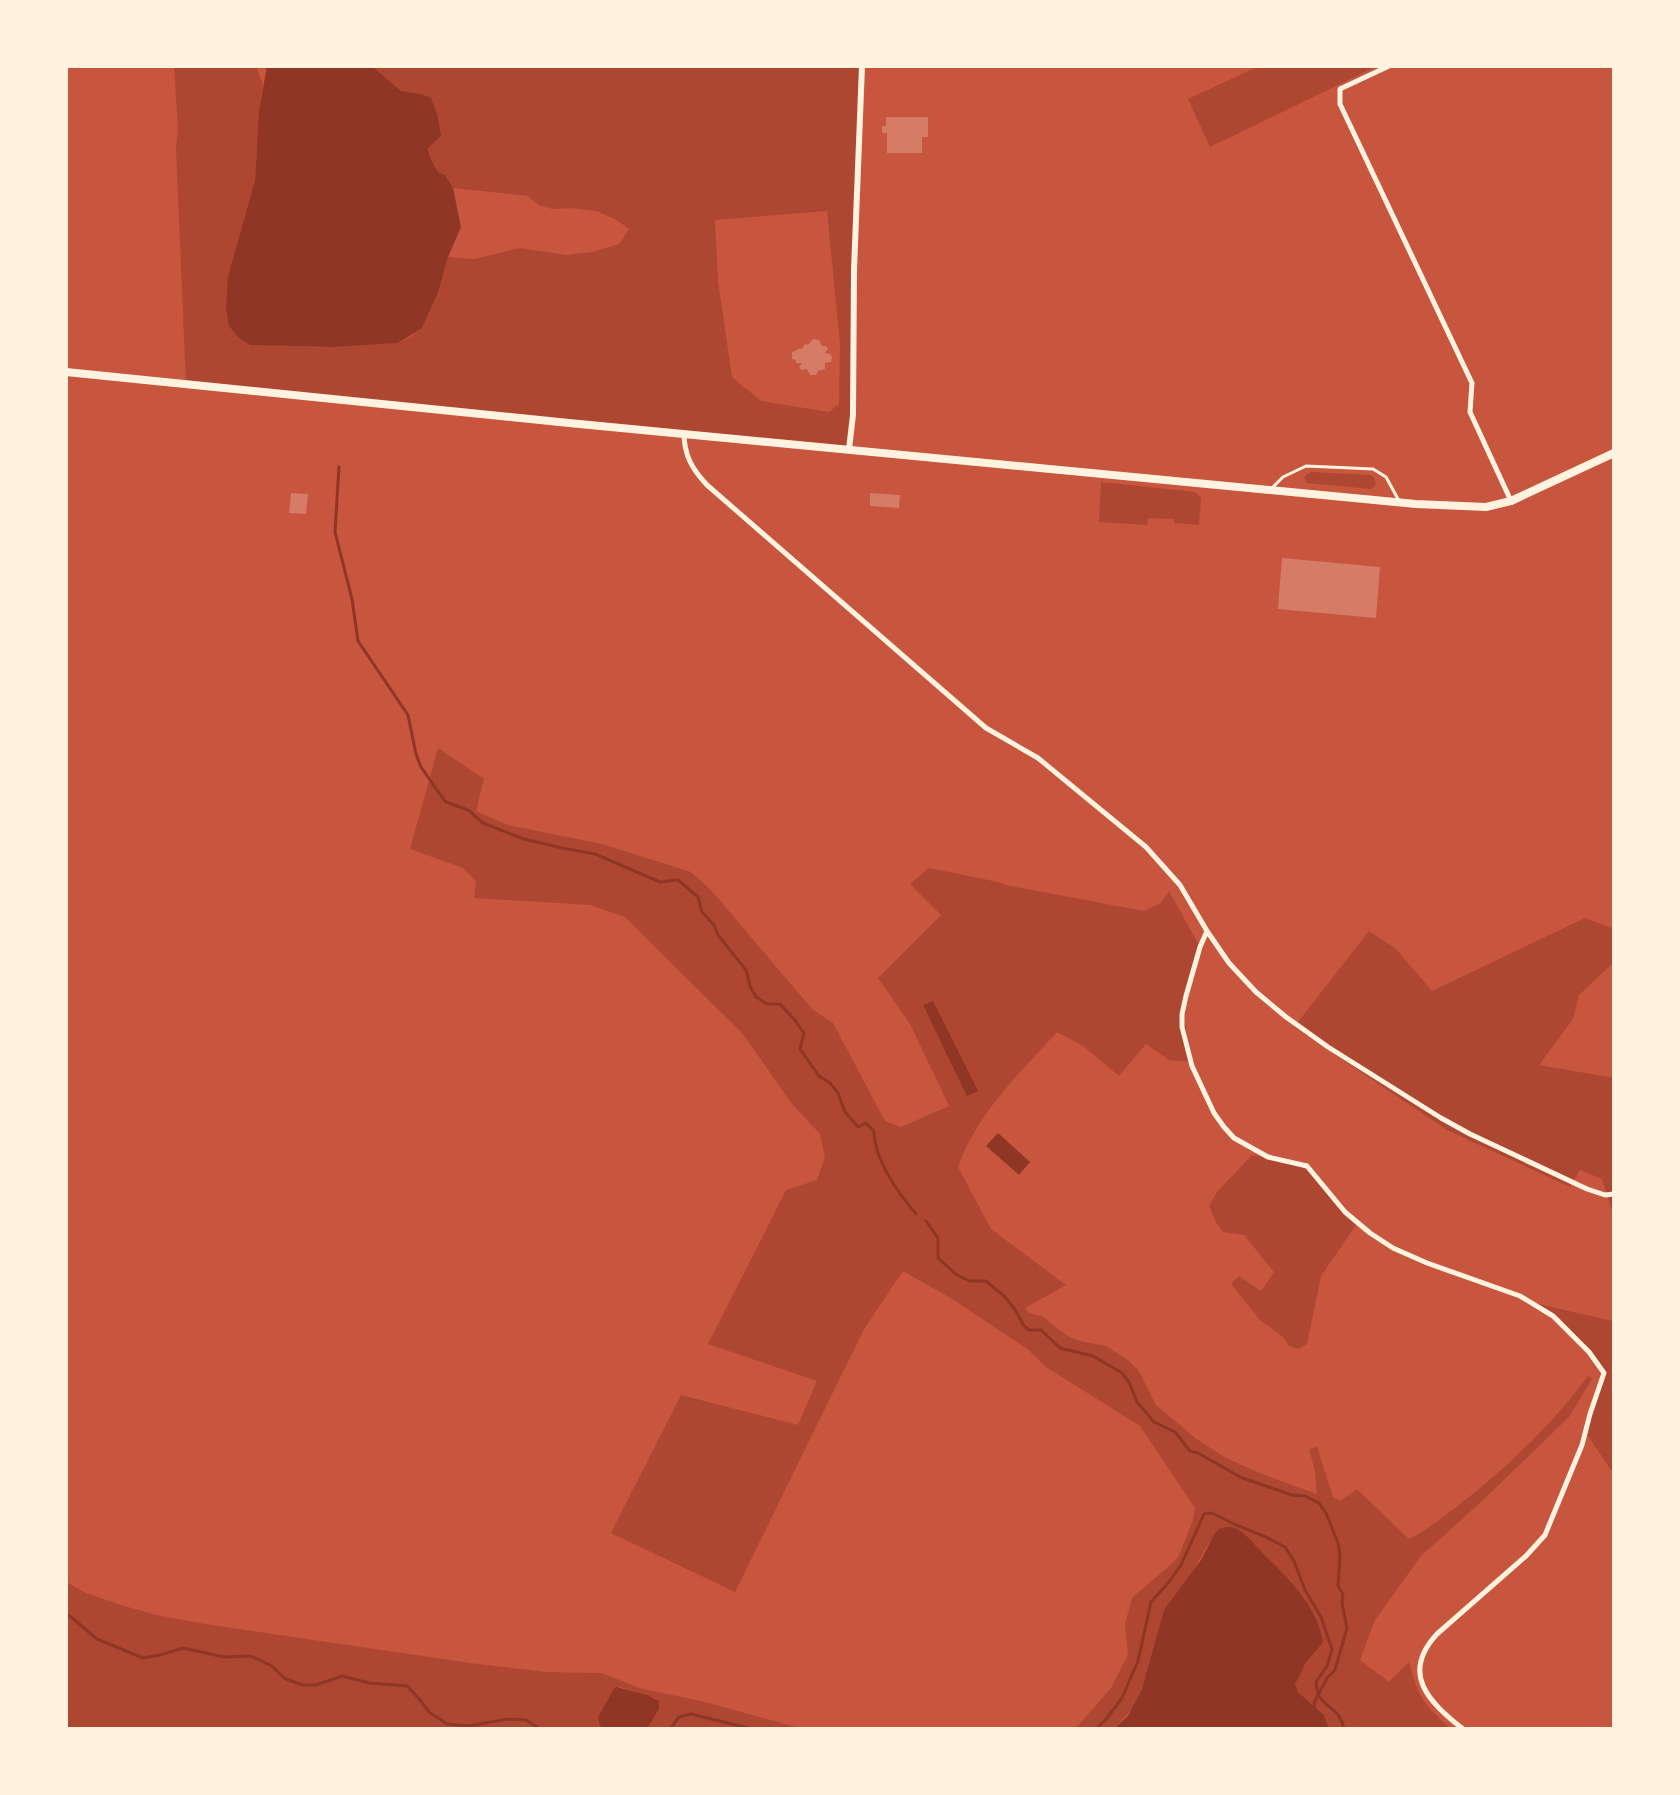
<svg xmlns="http://www.w3.org/2000/svg" width="1680" height="1795" font-family="Ubuntu,sans-serif">
	<style>
		.green { fill: #ae4732; fill-rule: evenodd }
		.water { fill: #8f3625 }
		.lines { fill: none; stroke-linecap: round; stroke-linejoin: round }
		.stream { stroke: #8f3625; stroke-width: 3 }
		.building { fill: #d67c66 }
		.service { stroke: #fff3e0; stroke-width: 3 }
		.minor { stroke: #fff3e0; stroke-width: 5 }
		.tertiary { stroke: #fff3e0; stroke-width: 6 }
		.primary { stroke: #fff3e0; stroke-width: 8 }
	</style>
	<rect width="100%" height="100%" fill="#c8553d"/>
	<path class="green" d="M 174,66 L 256,66 L 263,85 L 259,111 L 255,180 L 228,276 L 279,346 L 333,347 L 398,343 L 410,337 L 422,328 L 438,294 L 448,257 L 474,259 L 520,248 L 566,255 L 592,252 L 619,244 L 629,229 L 615,219 L 596,211 L 571,208 L 553,209 L 540,206 L 528,196 L 453,188 L 445,175 L 438,172 L 430,157 L 421,94 L 401,91 L 372,66 L 862,66 L 852,414 L 849,448 L 186,383 L 176,149 L 178,129 ZM 827,211 L 840,344 L 839,404 L 829,412 L 761,401 L 732,377 L 718,281 L 715,220 Z
		M 1259,66 L 1377,66 L 1210,147 L 1188,99 Z
		M 1311,472 L 1369,475 L 1374,477 L 1376,484 L 1371,489 L 1307,483 L 1304,477 Z
		M 1101,482 L 1195,492 L 1201,498 L 1199,525 L 1174,523 L 1174,519 L 1148,518 L 1147,525 L 1099,522 Z
		M 438,748 L 484,779 L 476,811 L 508,825 L 602,844 L 691,872 L 711,890 L 812,1009 L 833,1023 L 885,1121 L 901,1127 L 949,1106 L 910,1024 L 878,978 L 941,915 L 910,884 L 929,868 L 998,882 L 1010,886 L 1144,911 L 1161,903 L 1169,891 L 1200,947 L 1182,1009 L 1193,1062 L 1169,1060 L 1146,1044 L 1119,1076 L 1083,1046 L 1057,1032 C 1020,1073 977,1113 958,1167 L 991,1229 L 1066,1285 L 1025,1308 L 1029,1313 L 1042,1316 L 1066,1335 L 1079,1341 L 1106,1346 L 1128,1360 L 1139,1371 L 1156,1405 L 1198,1440 L 1226,1458 L 1267,1476 L 1317,1494 L 1315,1471 L 1309,1449 L 1317,1447 L 1333,1497 L 1340,1501 L 1357,1489 L 1409,1539 C 1426,1531 1440,1519 1455,1508 C 1505,1470 1551,1426 1588,1376 L 1592,1379 L 1569,1417 L 1481,1502 L 1421,1556 L 1375,1620 L 1360,1660 L 1389,1682 L 1409,1662 C 1419,1699 1423,1703 1451,1729 L 1329,1729 C 1327,1725 1326,1720 1324,1716 C 1316,1702 1295,1698 1295,1680 L 1311,1657 L 1322,1636 C 1309,1603 1288,1578 1263,1553 C 1252,1542 1243,1533 1228,1527 L 1208,1544 L 1192,1574 L 1164,1610 L 1147,1678 L 1132,1709 L 1114,1729 L 1075,1729 L 1111,1688 L 1128,1655 L 1125,1624 L 1132,1598 L 1178,1558 L 1193,1520 L 1195,1508 L 1140,1426 L 1046,1367 L 1026,1348 L 954,1300 L 903,1271 L 864,1329 L 735,1592 L 611,1533 L 681,1395 L 798,1425 L 817,1381 L 708,1344 L 786,1190 L 817,1180 L 825,1157 L 820,1134 L 792,1104 L 743,1034 L 625,917 L 590,905 L 474,898 L 476,881 L 463,868 L 410,849 Z
		M 1585,918 L 1614,929 L 1614,962 L 1579,995 L 1573,1019 L 1539,1065 L 1614,1078 L 1614,1217 L 1602,1179 L 1580,1170 L 1570,1187 L 1447,1130 L 1294,1027 L 1369,931 L 1396,949 L 1432,991 Z
		M 1252,1155 L 1294,1162 L 1310,1172 L 1356,1225 L 1321,1276 L 1307,1344 L 1298,1349 L 1289,1346 L 1283,1337 L 1260,1320 L 1231,1284 L 1239,1276 L 1261,1291 L 1274,1272 L 1244,1235 L 1223,1232 L 1217,1224 L 1209,1206 L 1217,1192 Z
		M 1530,1302 L 1612,1321 L 1614,1307 L 1614,1467 L 1611,1470 L 1588,1436 L 1589,1413 L 1602,1374 L 1581,1341 L 1559,1317 Z
		M 66,1582 L 86,1593 L 124,1606 L 157,1615 L 205,1624 L 470,1663 L 546,1672 L 602,1673 L 639,1688 L 705,1702 L 803,1729 L 647,1729 L 659,1709 L 658,1701 L 654,1698 L 620,1687 L 613,1690 L 598,1717 L 598,1723 L 603,1729 L 66,1729 Z"/>
	<path class="water" d="M 267,66 L 372,66 L 401,91 L 421,94 L 431,98 L 438,117 L 441,136 L 428,148 L 430,157 L 438,172 L 445,175 L 453,188 L 461,227 L 448,257 L 438,293 L 422,328 L 398,343 L 333,347 L 250,345 L 238,337 L 229,326 L 226,308 L 228,276 L 255,180 L 259,111 Z
		M 933,1001 L 978,1091 L 967,1096 L 923,1005 Z
		M 998,1133 L 1030,1162 L 1019,1175 L 986,1146 Z
		M 1225,1527 C 1230,1527 1232,1527 1237,1529 C 1246,1534 1253,1543 1260,1550 C 1285,1575 1318,1606 1323,1642 L 1306,1663 L 1295,1684 L 1298,1692 L 1324,1715 L 1329,1729 L 1114,1729 L 1128,1716 L 1142,1689 L 1164,1610 L 1201,1560 L 1215,1533 L 1219,1529 Z
		M 616,1687 L 647,1695 L 659,1701 L 659,1709 L 647,1729 L 603,1729 L 599,1724 L 598,1717 L 613,1690 Z"/>
	<g class="lines">
		<path class="stream" d="M 339,467 L 335,532 L 352,599 L 358,641 L 408,715 L 416,754 L 421,767 L 439,793 L 446,802 L 468,810 L 483,823 L 524,839 L 562,848 L 595,854 L 660,882 L 678,880 L 698,897 L 702,912 L 714,925 L 718,935 L 746,970 L 750,986 L 756,997 L 767,1004 L 780,1004 L 794,1019 L 804,1033 L 800,1049 L 819,1076 L 830,1083 L 838,1093 L 845,1112 L 858,1127 L 866,1123 L 874,1131 C 874,1159 898,1193 916,1214
			M 926,1221 L 938,1238 L 938,1258 L 957,1275 L 970,1281 L 986,1281 L 1004,1296 L 1014,1308 L 1024,1326 L 1029,1330 L 1041,1330 L 1060,1348 L 1093,1356 L 1122,1373 L 1129,1382 L 1137,1402 L 1154,1422 L 1175,1432 L 1190,1451 L 1198,1453 L 1240,1477 L 1292,1495 L 1305,1496 L 1319,1503 L 1326,1513 L 1338,1543 L 1340,1555 L 1338,1586 L 1343,1594 L 1342,1603 L 1347,1628 L 1335,1670 L 1327,1678 L 1314,1703 L 1315,1708
			M 66,1615 L 71,1617 L 97,1639 L 143,1658 L 160,1655 L 183,1648 L 224,1657 L 251,1656 L 272,1666 L 284,1678 L 302,1685 L 316,1685 L 342,1676 L 369,1683 L 407,1686 L 420,1700 L 429,1712 L 447,1724 L 468,1726 L 508,1719 L 526,1720 L 540,1729
			M 670,1729 L 679,1717 L 691,1714 L 752,1729
			M 1096,1729 L 1107,1718 L 1122,1698 L 1138,1661 L 1151,1602 L 1169,1582 L 1181,1565 L 1204,1514 L 1212,1513 L 1234,1524 L 1266,1537 L 1285,1547 L 1294,1561 L 1305,1590 L 1321,1617 L 1332,1649 L 1327,1666 L 1316,1682 C 1316,1684 1318,1694 1319,1696 C 1326,1709 1339,1707 1344,1729"/>
	</g>
	<path class="building" d="M 886,117 L 928,117 L 928,137 L 922,137 L 922,153 L 887,153 L 887,133 L 882,133 L 882,126 L 886,126 Z
		M 813,339 L 819,340 L 822,346 L 826,346 L 828,349 L 825,353 L 830,354 L 832,357 L 831,362 L 825,363 L 825,369 L 818,371 L 816,375 L 810,375 L 807,369 L 801,370 L 799,367 L 802,363 L 796,363 L 796,360 L 792,359 L 792,352 L 796,351 L 797,349 L 802,349 L 805,344 L 808,345 Z
		M 291,493 L 308,494 L 306,514 L 289,513 Z
		M 870,493 L 900,495 L 899,508 L 870,506 Z
		M 1282,558 L 1380,567 L 1376,618 L 1278,609 Z"/>
	<g class="lines">
		<path class="service" d="M 1272,488 L 1283,477 L 1306,466 L 1373,469 L 1386,477 L 1398,499"/>
		<path class="minor" d="M 1389,66 L 1340,89 L 1340,104 L 1472,383 L 1470,412 L 1511,501
			M 684,433 C 684,455 692,469 707,485 L 986,728 L 1038,758 L 1146,847 L 1180,885 L 1207,931 L 1229,963 L 1256,992 L 1286,1017 L 1328,1047 L 1441,1118 L 1470,1134 L 1587,1189 L 1605,1195 L 1614,1194
			M 1207,931 L 1200,947 L 1186,996 L 1182,1014 L 1182,1027 L 1192,1066 L 1214,1113 L 1224,1127 L 1234,1138 L 1268,1157 L 1307,1166 L 1345,1212 L 1370,1233 L 1393,1248 L 1427,1263 L 1520,1296 L 1553,1316 L 1589,1352 L 1604,1373 L 1590,1414 L 1582,1445 L 1545,1535 L 1526,1556 L 1437,1634 C 1400,1674 1429,1702 1463,1729"/>
		<path class="tertiary" d="M 849,449 L 853,415 L 854,270 L 862,66"/>
		<path class="primary" d="M 66,372 L 569,423 L 1416,504 L 1486,507 L 1511,501 L 1614,453"/>
	</g>
	<rect width="1680" height="1795" fill="none" stroke="#fff3e0" stroke-width="136"/>
</svg>
